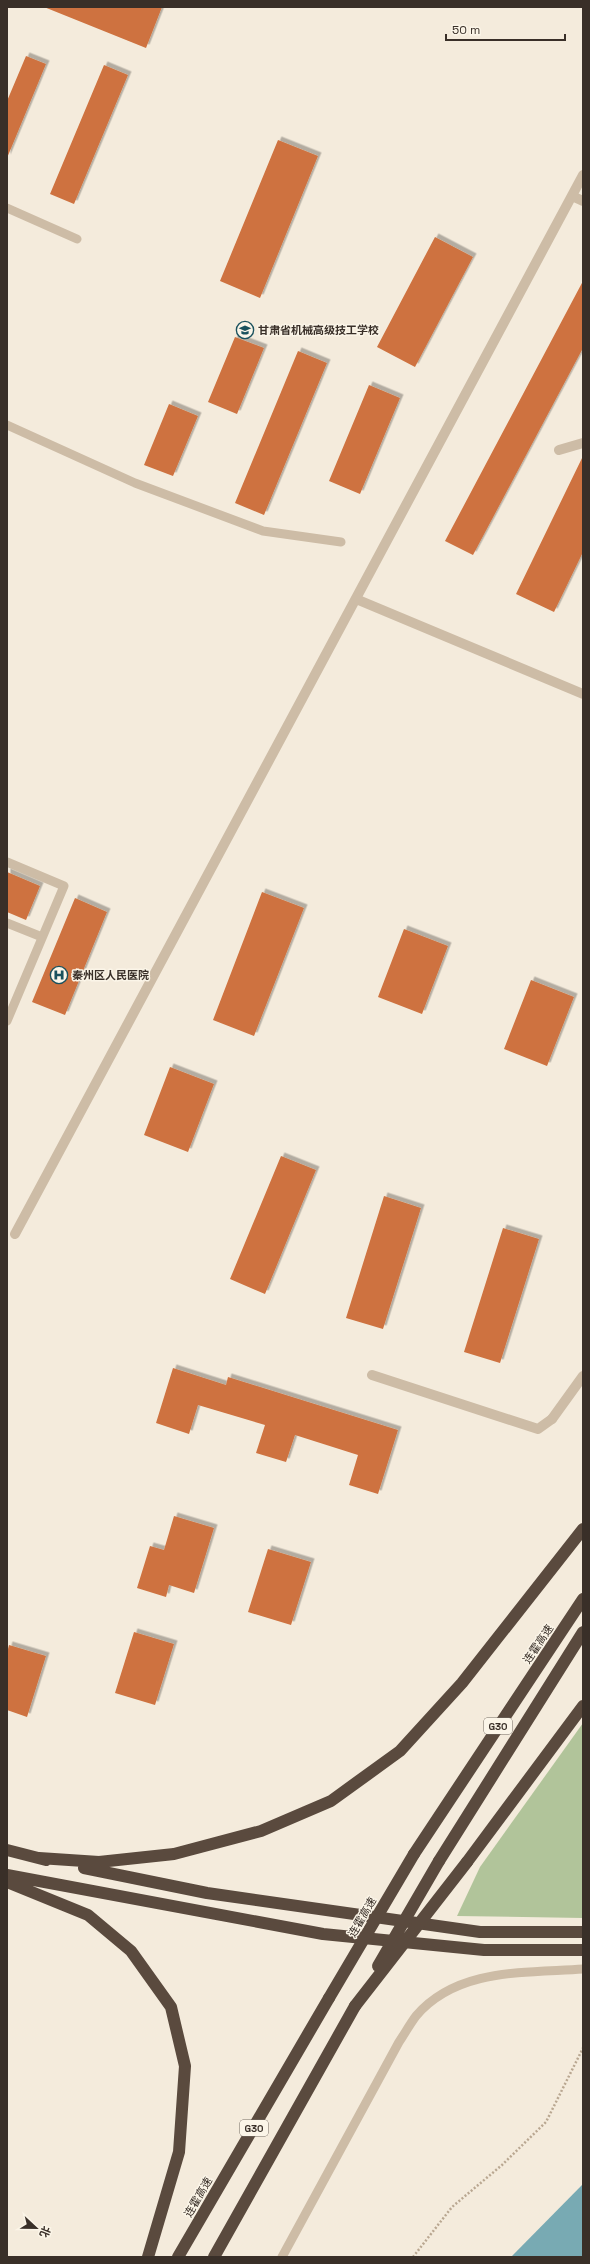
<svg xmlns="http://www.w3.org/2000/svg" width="590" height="2264" font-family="'Space Grotesk','Noto Sans SC',sans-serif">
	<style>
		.green { fill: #b1c49a }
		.water { fill: #78aab3 }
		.building { fill: #ce723f; filter: url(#shadow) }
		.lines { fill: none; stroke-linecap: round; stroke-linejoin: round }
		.path { stroke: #b9a791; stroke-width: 2.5; stroke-dasharray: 2 2; stroke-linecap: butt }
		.service { stroke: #cdbca6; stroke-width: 9 }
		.minor { stroke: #cdbca6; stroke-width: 10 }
		.tertiary { stroke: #cdbca6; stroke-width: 10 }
		.motorway { stroke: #5a4a3e; stroke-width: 12 }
		.motorway-bridge { stroke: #5a4a3e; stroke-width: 12 }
		.labels { text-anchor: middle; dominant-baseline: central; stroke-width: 3; stroke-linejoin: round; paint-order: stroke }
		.shield { fill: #fbf5e8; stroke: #736a62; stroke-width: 1 }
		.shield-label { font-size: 10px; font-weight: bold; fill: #392f28 }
		.poi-label { font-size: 11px; font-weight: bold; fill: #392f28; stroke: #fbf5e8; text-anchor: start }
		.street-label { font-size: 11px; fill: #392f28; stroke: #fbf5e8 }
	</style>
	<defs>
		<filter id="shadow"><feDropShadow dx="3.5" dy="-3.5" stdDeviation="0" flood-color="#0004"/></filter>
	</defs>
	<rect width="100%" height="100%" fill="#f4ebdc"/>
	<path class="green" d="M 583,1723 L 583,1918 L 457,1916 L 480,1867 Z"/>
	<path class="water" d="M 583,2184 L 583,2257 L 511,2257 Z"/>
	<path class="building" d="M 44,7 L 162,7 L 146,48 Z
		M 26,56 L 46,64 L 7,158 L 7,101 Z
		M 104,65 L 128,75 L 74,204 L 50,194 Z
		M 278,140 L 318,156 L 260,298 L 220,281 Z
		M 435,237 L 473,257 L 415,367 L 377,347 Z
		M 583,281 L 583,348 L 473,555 L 445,541 Z
		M 235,337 L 264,348 L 237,414 L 208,402 Z
		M 298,351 L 327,363 L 264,515 L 235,503 Z
		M 369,385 L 400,398 L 360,494 L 329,481 Z
		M 169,404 L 198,416 L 173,476 L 144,465 Z
		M 583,456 L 583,552 L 554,612 L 516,594 Z
		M 7,872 L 40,886 L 26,920 L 7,912 Z
		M 262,892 L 304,908 L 254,1036 L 213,1020 Z
		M 75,898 L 107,912 L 65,1015 L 32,1002 Z
		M 404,929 L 448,946 L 422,1014 L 378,997 Z
		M 531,980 L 574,997 L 547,1066 L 504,1049 Z
		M 170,1067 L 214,1084 L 188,1152 L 144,1135 Z
		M 281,1156 L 316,1170 L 265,1294 L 230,1279 Z
		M 384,1196 L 421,1208 L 383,1329 L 346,1318 Z
		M 503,1228 L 539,1239 L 500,1363 L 464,1352 Z
		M 173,1368 L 226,1385 L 228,1377 L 398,1430 L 378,1494 L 349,1485 L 358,1455 L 295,1435 L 286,1462 L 256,1453 L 265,1425 L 198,1405 L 189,1434 L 156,1423 Z
		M 174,1516 L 214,1528 L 194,1593 L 169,1585 L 166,1597 L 137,1588 L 150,1546 L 164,1550 Z
		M 268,1549 L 311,1562 L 291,1625 L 248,1612 Z
		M 134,1632 L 174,1644 L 155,1705 L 115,1693 Z
		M 9,1645 L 46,1656 L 27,1717 L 7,1710 L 7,1653 Z"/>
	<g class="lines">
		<path class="path" d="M 413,2257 L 452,2207 L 502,2165 L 546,2122 L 583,2048"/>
		<path class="service" d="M 7,208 L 77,239
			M 7,425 L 135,483 L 263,531 L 341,542
			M 7,862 L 64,886 L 7,1021
			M 7,923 L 42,937
			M 282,2257 L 399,2042 C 405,2033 410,2024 416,2016 C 457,1968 525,1973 583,1969"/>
		<path class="minor" d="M 572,196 L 583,201
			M 559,450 L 583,443
			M 356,599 L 583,694
			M 15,1234 L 583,175
			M 372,1375 L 538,1429 L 552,1419"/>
		<path class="tertiary" d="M 552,1419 L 583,1376"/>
		<path class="motorway" d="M 7,1850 L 46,1860
			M 414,1854 L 583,1599
			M 39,1858 L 99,1862 L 174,1854 L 261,1831 L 331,1801 L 400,1751 L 462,1683 L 583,1529
			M 439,1861 L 583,1632
			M 467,1862 L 583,1706
			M 84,1868 L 207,1893 L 480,1932 L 583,1932
			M 7,1875 L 323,1934 L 484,1950 L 583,1950
			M 7,1882 L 88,1915 L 131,1951 L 171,2007 L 185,2066 L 179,2152 L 148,2257
			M 178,2257 L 329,1998
			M 214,2257 L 355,2006"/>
		<path class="motorway-bridge" d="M 378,1966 L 439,1861
			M 329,1998 L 414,1854
			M 355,2006 L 467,1862"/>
	</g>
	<defs>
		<symbol id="university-ring" viewBox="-11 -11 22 22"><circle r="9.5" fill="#fbf5e8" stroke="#1a515d" stroke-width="1.5"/><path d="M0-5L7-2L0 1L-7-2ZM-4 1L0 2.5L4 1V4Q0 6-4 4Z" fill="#1a515d"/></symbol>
		<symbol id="hospital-ring" viewBox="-11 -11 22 22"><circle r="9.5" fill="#fbf5e8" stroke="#1a515d" stroke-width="1.5"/><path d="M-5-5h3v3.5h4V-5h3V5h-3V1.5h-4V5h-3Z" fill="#1a515d"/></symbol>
	</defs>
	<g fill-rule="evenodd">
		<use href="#university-ring" x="235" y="320" width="20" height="20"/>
		<use href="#hospital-ring" x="49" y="965" width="20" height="20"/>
	</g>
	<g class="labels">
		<g class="shield">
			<rect x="484" y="1718" width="28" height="16" rx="3"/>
			<rect x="240" y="2120" width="28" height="16" rx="3"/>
		</g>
		<g class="shield-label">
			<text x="498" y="1726">G30</text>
			<text x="254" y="2128">G30</text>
		</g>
		<g class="poi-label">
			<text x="258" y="330">甘肃省机械高级技工学校</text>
			<text x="72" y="975">秦州区人民医院</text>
		</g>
		<g class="street-label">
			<text transform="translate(538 1644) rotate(-56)">连霍高速</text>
			<text transform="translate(362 1917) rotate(-60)">连霍高速</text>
			<text transform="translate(198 2197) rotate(-60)">连霍高速</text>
		</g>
	</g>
	<rect width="590" height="2264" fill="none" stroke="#392f28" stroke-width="16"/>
	<g transform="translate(36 2228) rotate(112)" stroke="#fbf5e8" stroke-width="3" paint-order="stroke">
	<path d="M0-3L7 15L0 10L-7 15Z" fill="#392f28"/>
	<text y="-6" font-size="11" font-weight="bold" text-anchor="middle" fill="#392f28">北</text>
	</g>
	<path d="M446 34v6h119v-6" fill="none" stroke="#392f28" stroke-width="2"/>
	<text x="452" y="34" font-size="12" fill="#392f28" stroke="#fbf5e8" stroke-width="3" paint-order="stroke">50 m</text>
</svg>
